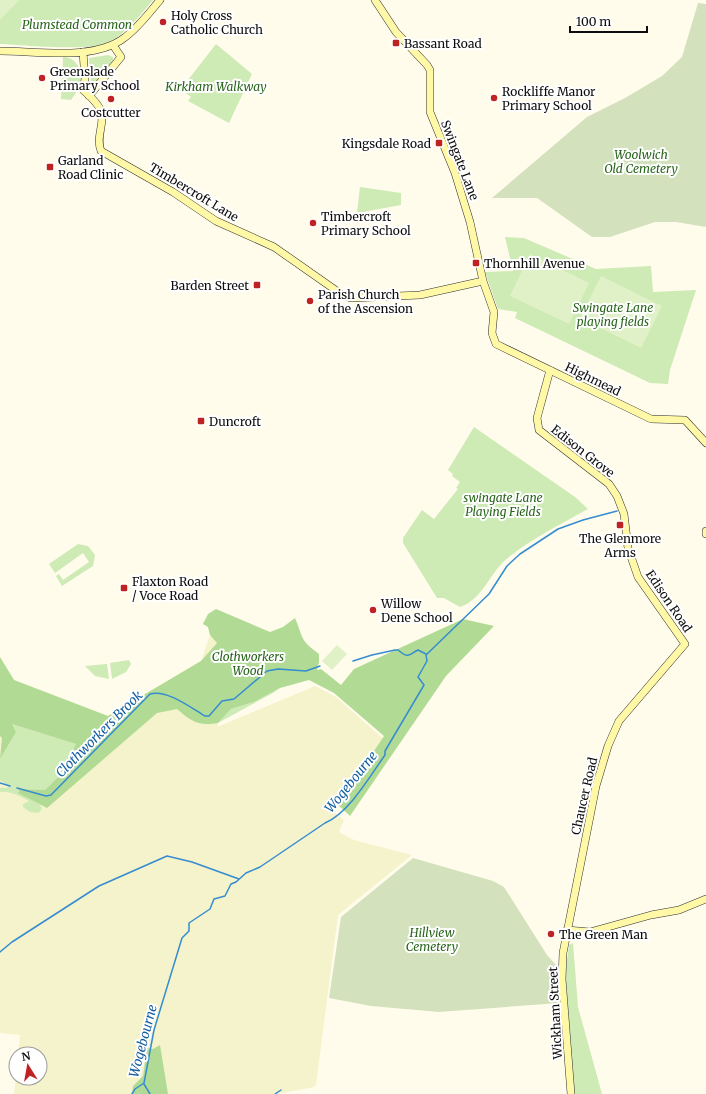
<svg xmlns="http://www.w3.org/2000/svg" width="706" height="1094" font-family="Merriweather,serif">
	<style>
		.farmland { fill: #f5f3cb }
		.green { fill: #ceeab5 }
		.forest { fill: #b1db94 }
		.cemetery { fill: #d4e1bd }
		.pitch { fill: #e1f1c7 }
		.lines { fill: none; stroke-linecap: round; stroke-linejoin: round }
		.stream { stroke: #358cd0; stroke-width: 1.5 }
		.secondary-casing { stroke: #2e2e2e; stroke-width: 8 }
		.secondary { stroke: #fff8a7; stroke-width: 7 }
		.poi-dot { fill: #bf2223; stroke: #fff; stroke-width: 1.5 }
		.labels { text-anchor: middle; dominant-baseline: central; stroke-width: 4; stroke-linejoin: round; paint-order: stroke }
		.poi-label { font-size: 12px; fill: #0c0c0c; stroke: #fff; text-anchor: start }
		.park-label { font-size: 12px; font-style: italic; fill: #28651b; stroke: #fff }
		.street-label { font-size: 12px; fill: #0c0c0c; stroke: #fff }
		.water-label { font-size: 13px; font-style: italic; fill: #135ea0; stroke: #fff }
	</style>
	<rect width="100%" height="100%" fill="#fffcec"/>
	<path class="farmland" d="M 203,620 L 240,653 L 217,727 L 315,686 L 336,697 L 388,743 L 335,813 L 344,820 L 339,832 L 354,840 L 412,855 L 338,915 L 316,1085 L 314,1087 L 278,1094 L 14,1094 L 16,1077 L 40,1078 L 40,1054 L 18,1054 L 20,1035 L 0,1033 L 0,657 L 14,680 L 108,716 L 201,661 L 210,635 L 208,627 L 203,624 Z"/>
	<path class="green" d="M 0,0 L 153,0 C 140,15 127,33 109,42 C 88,52 26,45 0,44 Z
		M 216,44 L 252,74 L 229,123 L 188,101 L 191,97 L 181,89 Z
		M 108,55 L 113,57 L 113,60 L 95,84 L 91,84 L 89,58 Z
		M 63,57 C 79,57 85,76 78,89 C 76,93 73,97 71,100 L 61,99 Z
		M 360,187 L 401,193 L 401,205 L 357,213 Z
		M 505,237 L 524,238 L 596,269 L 651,266 L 653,292 L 696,290 L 670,370 L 668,384 L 650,383 L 515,318 L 517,312 L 498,309 L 485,272 L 513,271 Z
		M 474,427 L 575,497 L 588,509 C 561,524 533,538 509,557 C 490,571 484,599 460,607 L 444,598 L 437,598 L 403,543 L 403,538 L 422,510 L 434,519 L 458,489 L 456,488 L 460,482 L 452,476 L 453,474 L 448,470 Z
		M 78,544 L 88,546 L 95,555 L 93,566 L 62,586 L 56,576 L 59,574 L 63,580 L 89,562 L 83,553 L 55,573 L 49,564 Z
		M 129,660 L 131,664 L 126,672 L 112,679 L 110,663 Z
		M 107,664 L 109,679 L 95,676 L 85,666 Z
		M 280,688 L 273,693 L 218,723 L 231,709 L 254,702 Z
		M 12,724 L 76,744 L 64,771 L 45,790 L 21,789 L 18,792 L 39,804 L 42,808 L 39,813 L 30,812 L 23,807 L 23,804 L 29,801 C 20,796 10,791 0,792 L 0,788 L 7,788 L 8,786 L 0,780 L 0,759 L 16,732 Z
		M 573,943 L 578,1007 L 602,1094 L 574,1094 L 565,976 L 569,945 Z"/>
	<path class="forest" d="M 216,609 L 270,632 L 283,627 L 295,618 C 304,639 299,639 319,654 L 319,662 L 317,670 L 321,669 L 341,685 L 354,669 L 463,619 L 494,626 L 446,676 L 350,816 L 338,805 L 384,736 L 334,693 L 309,680 L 280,688 L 254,702 L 231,709 L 218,723 C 198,726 192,722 177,709 L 157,713 L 47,808 L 18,793 L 20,789 L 45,790 L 64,771 L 76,744 L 12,724 L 16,732 L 0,759 L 2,738 L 0,736 L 0,657 L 14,680 L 108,716 L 201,661 L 217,643 L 210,635 L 208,627 L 203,624 L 208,614 Z
		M 160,1045 L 168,1094 L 132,1094 L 133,1086 L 143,1076 L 147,1048 L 153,1049 Z"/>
	<path class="cemetery" d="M 698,3 L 706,4 L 706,227 L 676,222 L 655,222 L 610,237 L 592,237 L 537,198 L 492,198 L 587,117 L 625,98 L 662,76 L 682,57 Z
		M 413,858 L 493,881 L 504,887 L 547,955 L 557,966 L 558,1003 L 439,1012 L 371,1006 L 329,998 L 341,917 Z"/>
	<path class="pitch" d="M 0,0 L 19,0 L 0,20 Z
		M 530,254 L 589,283 L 569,324 L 510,296 Z
		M 601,276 L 662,306 L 641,348 L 580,318 Z
		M 337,645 L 347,654 L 332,670 L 322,661 Z"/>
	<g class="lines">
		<path class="stream" d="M 353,661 L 372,655 L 395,650 L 398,650 C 409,659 408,655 418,650 L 426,654
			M 0,783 L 10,786
			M 17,788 L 46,796 L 51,795 L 150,694 C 167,689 191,708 205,716 L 209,716 L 222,701 L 234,699 L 267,671 L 278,669 L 306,671 L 320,666
			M 0,952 L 12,942 L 99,886 L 167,856 L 192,862 L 239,879
			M 144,1084 L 150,1094
			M 132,1094 L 135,1089 L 144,1083 L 154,1030 L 182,938 L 189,931 L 189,923 L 210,909 L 214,899 L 225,896 L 231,884 L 236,882 L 246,873 L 260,867 L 325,823 C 349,813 370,776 385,755 L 385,751 L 424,685 L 418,677 L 427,661 L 426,655 L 489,594 L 507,566 L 520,554 L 558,529 L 583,520 L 617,511
			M 275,1094 L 281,1090"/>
		<defs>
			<path id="secondary" d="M 375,0 L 396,32 L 427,65 L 430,70 L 430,112 L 455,173 L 470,222 L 483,281 L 494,312 L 492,333 L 496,344 L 651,419 L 685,420 L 706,443
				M 0,51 C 37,51 94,61 124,38 C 138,28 149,13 160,0
				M 83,52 L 85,79 L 83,90 C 90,96 100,105 102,114 C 103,128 96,138 101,151 L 173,192 L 216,221 L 274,247 L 344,296 L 352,298 L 420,295 L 483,281
				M 89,96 L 121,57 L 113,45
				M 550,370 L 537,418 L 539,430 L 609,484 L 617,496 L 624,514 L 628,548 L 638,577 L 685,644 L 619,721 L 608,746 L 596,786 L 563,953 L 562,979 L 571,1094
				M 706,531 L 706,534
				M 567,930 L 590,932 L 651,915 L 679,910 L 706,899"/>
		</defs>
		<use href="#secondary" class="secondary-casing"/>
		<use href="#secondary" class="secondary"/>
	</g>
	<g class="poi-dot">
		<circle cx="163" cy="22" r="4"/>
		<rect x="392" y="39" width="8" height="8" rx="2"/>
		<circle cx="42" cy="78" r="4"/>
		<circle cx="494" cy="98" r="4"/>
		<circle cx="111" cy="99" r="4"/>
		<rect x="435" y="139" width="8" height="8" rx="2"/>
		<rect x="46" y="163" width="8" height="8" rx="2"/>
		<circle cx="313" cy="223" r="4"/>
		<rect x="472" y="259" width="8" height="8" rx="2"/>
		<rect x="253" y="281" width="8" height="8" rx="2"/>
		<circle cx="310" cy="301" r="4"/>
		<rect x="197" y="417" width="8" height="8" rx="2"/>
		<rect x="616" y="521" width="8" height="8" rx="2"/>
		<rect x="120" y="584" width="8" height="8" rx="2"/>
		<circle cx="373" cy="610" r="4"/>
		<circle cx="551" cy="934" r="4"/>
	</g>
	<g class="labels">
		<g class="poi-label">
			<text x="171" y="15">Holy Cross<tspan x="171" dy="14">Catholic Church</tspan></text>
			<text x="404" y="43">Bassant Road</text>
			<text x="50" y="71">Greenslade<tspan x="50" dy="14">Primary School</tspan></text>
			<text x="502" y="91">Rockliffe Manor<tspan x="502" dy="14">Primary School</tspan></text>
			<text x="111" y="112" text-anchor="middle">Costcutter</text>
			<text x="431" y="143" text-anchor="end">Kingsdale Road</text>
			<text x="58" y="160">Garland<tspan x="58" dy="14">Road Clinic</tspan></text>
			<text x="321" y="216">Timbercroft<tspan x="321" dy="14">Primary School</tspan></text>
			<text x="484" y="263">Thornhill Avenue</text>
			<text x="249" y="285" text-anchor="end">Barden Street</text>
			<text x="318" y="294">Parish Church<tspan x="318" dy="14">of the Ascension</tspan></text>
			<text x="209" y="421">Duncroft</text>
			<text x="620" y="538" text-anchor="middle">The Glenmore<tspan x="620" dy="14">Arms</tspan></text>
			<text x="132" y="581">Flaxton Road<tspan x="132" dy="14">/ Voce Road</tspan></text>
			<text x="381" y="603">Willow<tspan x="381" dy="14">Dene School</tspan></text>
			<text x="559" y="934">The Green Man</text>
		</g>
		<g class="park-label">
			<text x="77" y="24">Plumstead Common</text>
			<text x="216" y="86">Kirkham Walkway</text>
			<text x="641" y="154">Woolwich<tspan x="641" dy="14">Old Cemetery</tspan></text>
			<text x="613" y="307">Swingate Lane<tspan x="613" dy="14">playing fields</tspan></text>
			<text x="503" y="497">swingate Lane<tspan x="503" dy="14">Playing Fields</tspan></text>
			<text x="248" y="656">Clothworkers<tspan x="248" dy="14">Wood</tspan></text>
			<text x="432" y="932">Hillview<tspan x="432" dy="14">Cemetery</tspan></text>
		</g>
		<g class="street-label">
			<text transform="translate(460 160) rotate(69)">Swingate Lane</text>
			<text transform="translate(194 192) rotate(31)">Timbercroft Lane</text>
			<text transform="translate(593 379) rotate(26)">Highmead</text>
			<text transform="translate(583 451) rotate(38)">Edison Grove</text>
			<text transform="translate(669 601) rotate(56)">Edison Road</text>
			<text transform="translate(584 796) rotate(-77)">Chaucer Road</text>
			<text transform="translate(555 1013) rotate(-93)">Wickham Street</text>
		</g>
		<g class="water-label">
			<text transform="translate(99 734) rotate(-45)">Clothworkers Brook</text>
			<text transform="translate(351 782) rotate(-51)">Wogebourne</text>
			<text transform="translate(143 1041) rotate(-75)">Wogebourne</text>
		</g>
	</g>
	<g transform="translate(28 1066) rotate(349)"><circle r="19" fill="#ffffff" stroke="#9e9e9e"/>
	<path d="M0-3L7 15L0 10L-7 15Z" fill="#bf2223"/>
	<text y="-6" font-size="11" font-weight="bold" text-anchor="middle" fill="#0c0c0c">N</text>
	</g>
	<path d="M570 26v6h77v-6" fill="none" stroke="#0c0c0c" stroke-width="2"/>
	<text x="576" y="26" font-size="12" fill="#0c0c0c" stroke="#ffffff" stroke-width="3" paint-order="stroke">100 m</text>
</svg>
